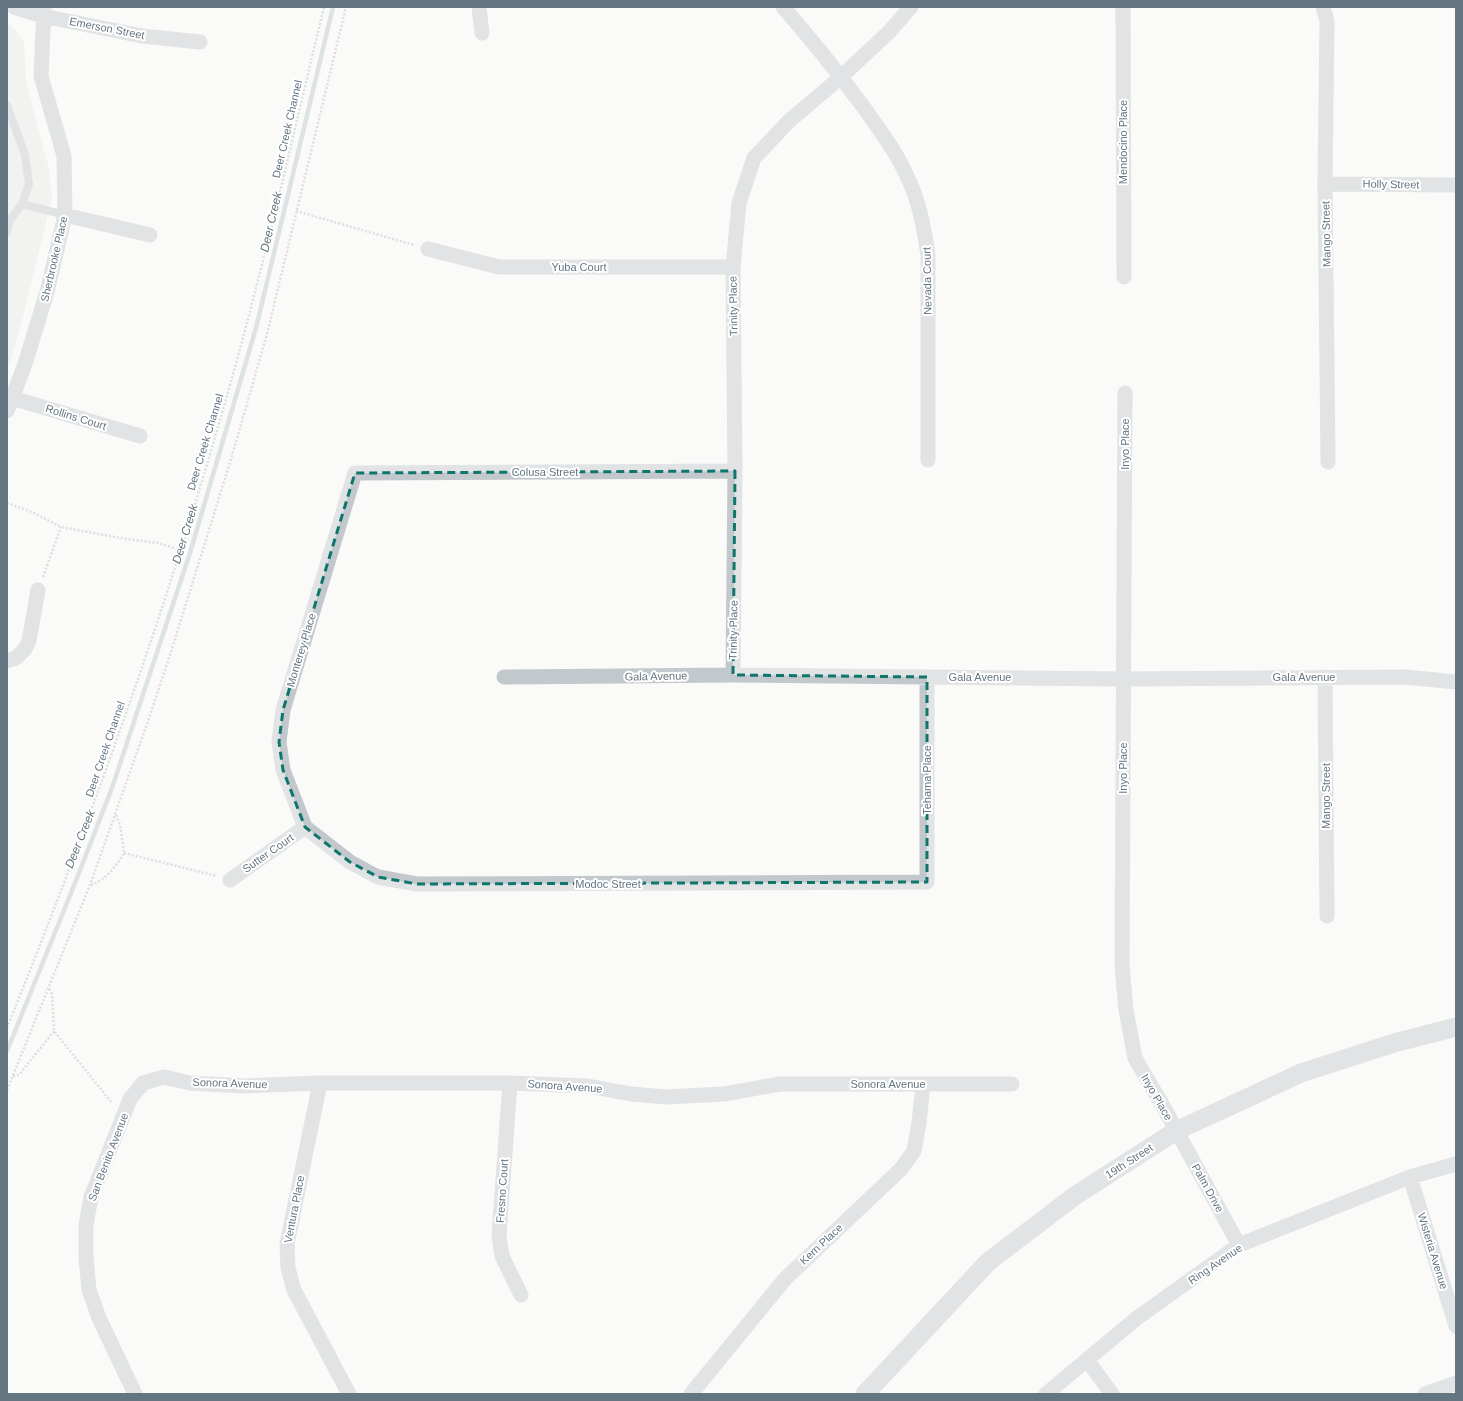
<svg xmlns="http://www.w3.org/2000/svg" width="1463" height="1401" font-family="Arial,sans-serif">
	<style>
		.built { fill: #e8e9e9 }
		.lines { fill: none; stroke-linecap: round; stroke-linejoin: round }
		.stream { stroke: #bbc7cb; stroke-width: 4.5 }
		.path { stroke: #bbbfc2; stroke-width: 2.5; stroke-dasharray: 2 2; stroke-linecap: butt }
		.service { stroke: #c3c8cc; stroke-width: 8 }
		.minor { stroke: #c3c8cc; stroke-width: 15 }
		.tertiary { stroke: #c3c8cc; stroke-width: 19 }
		.marked { fill: none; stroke: #0f766e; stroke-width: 3; stroke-dasharray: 8 5; stroke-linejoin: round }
		.labels { text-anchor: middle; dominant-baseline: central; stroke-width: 4; stroke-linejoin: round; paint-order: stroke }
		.street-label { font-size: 11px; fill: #657683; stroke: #fff }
		.water-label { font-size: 12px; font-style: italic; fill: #60757c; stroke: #fff }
	</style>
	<rect width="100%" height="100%" fill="#fafaf8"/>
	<path class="built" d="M 7,24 L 11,25 L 24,42 L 26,81 L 49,169 L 52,197 L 24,313 L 11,360 L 7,368 Z"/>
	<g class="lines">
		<path class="stream" d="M 7,1051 L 75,883 L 112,788 L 190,553 L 256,328 L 333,7"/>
		<path class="path" d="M 296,211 L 414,245
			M 7,503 L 32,512 L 61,527 L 126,539 L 158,543 L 180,550
			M 43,577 L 61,527
			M 124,853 L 217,876
			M 91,885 C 105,881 117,865 124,853 L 120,825 L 115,813
			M 49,989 L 52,994 L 54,1031 L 112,1103
			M 7,1028 C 94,812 173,592 235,367 C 268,248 295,127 324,7
			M 13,1076 L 19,1075 L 54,1031
			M 7,1090 L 90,885 L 148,721 L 171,652 L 232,456 L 267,334 L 346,7"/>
		<path class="service" d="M 7,105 L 25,155 L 29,184 L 22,204 L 10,220 L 7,232
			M 22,204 L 65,215"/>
		<path class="minor" d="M 14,7 L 43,16 L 142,36 L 200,42
			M 479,7 L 482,33
			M 783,7 C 812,40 839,74 865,109 C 880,131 896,151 907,176 C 919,200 924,228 928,255 L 928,460
			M 1123,7 L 1124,277
			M 1323,7 L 1327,21 L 1325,184 L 1328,462
			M 1325,184 L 1456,185
			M 65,215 L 150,235
			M 428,249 L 499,267 L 733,267
			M 1125,393 L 1122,966 L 1126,1010 L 1135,1058 L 1163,1106 L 1239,1245
			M 12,398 L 140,436
			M 7,411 L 24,367 L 47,292 L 65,215 L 64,156 L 41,76 L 44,7
			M 7,661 L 16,658 L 25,649 L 29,641 L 38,590
			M 733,675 L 735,471 L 733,267 L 739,203 L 754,158 L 789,121 L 841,77 L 889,32 L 911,7
			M 504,677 L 733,675 L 1124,679 L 1405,677 L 1456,682
			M 1325,677 L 1327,916
			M 305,827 L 350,862 L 378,877 L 417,884 L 927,882 L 927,677
			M 305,827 L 283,770 L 279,742 L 283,710 L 355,473 L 735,471
			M 230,880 L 305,827
			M 320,1083 L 287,1244 L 288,1268 L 294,1290 L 349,1394
			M 510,1083 L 499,1236 L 502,1256 L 521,1295
			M 1410,1177 L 1456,1326
			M 1087,1360 L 1112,1394
			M 135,1394 L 99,1318 L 89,1290 L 86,1258 L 86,1225 L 91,1197 L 130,1099 L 143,1083 L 164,1077 L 190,1083 L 244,1086 L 320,1083 L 510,1083 L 588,1086 L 631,1094 L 666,1097 L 724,1094 L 780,1084 L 1012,1084
			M 691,1394 L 785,1279 L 901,1169 L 914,1151 L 919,1123 L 923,1084
			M 1046,1394 L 1137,1318 L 1239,1245 L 1410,1177 L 1456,1164
			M 1425,1394 L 1456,1383"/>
		<path class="tertiary" d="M 865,1394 L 988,1262 L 1076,1195 L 1176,1131 L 1301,1073 L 1394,1043 L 1456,1027"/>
	</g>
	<path d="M0 0H1463V1401H0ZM 735,471 L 733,675 L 927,677 L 927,882 L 417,884 L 378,877 L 350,862 L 305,827 L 283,770 L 279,742 L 283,710 L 355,473 Z" fill="#fafaf8" fill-opacity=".55" fill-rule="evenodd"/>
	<path class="marked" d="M 735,471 L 733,675 L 927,677 L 927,882 L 417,884 L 378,877 L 350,862 L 305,827 L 283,770 L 279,742 L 283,710 L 355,473 Z"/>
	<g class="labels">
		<g class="street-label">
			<text transform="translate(107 28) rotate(11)">Emerson Street</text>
			<text transform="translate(287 129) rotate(-77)">Deer Creek Channel</text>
			<text transform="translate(1123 142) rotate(-90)">Mendocino Place</text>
			<text transform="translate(1391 184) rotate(1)">Holly Street</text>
			<text transform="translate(1326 234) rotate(-91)">Mango Street</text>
			<text transform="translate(54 259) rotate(-77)">Sherbrooke Place</text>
			<text x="579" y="267">Yuba Court</text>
			<text transform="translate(927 281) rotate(-91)">Nevada Court</text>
			<text transform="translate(733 306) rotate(-91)">Trinity Place</text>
			<text transform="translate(76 417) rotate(17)">Rollins Court</text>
			<text transform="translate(205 442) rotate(-73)">Deer Creek Channel</text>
			<text transform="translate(1125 444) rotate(-90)">Inyo Place</text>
			<text x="545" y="472">Colusa Street</text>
			<text transform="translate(733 630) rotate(-89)">Trinity Place</text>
			<text transform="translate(301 650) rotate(-73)">Monterey Place</text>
			<text transform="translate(656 676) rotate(-1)">Gala Avenue</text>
			<text x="980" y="677">Gala Avenue</text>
			<text x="1304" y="677">Gala Avenue</text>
			<text transform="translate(105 749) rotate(-71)">Deer Creek Channel</text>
			<text transform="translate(1123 768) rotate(-90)">Inyo Place</text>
			<text transform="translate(927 780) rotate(-90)">Tehama Place</text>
			<text transform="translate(1326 796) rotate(-90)">Mango Street</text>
			<text transform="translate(268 853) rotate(-35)">Sutter Court</text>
			<text x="608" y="884">Modoc Street</text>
			<text transform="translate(230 1083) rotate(2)">Sonora Avenue</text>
			<text x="888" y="1084">Sonora Avenue</text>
			<text transform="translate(565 1086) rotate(4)">Sonora Avenue</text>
			<text transform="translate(1157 1097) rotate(60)">Inyo Place</text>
			<text transform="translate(108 1157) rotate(-69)">San Benito Avenue</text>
			<text transform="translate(1129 1161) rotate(-33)">19th Street</text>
			<text transform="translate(1208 1188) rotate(61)">Palm Drive</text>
			<text transform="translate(502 1191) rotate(-86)">Fresno Court</text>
			<text transform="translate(294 1209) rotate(-79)">Ventura Place</text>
			<text transform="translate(821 1244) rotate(-43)">Kern Place</text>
			<text transform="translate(1433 1251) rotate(73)">Wisteria Avenue</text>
			<text transform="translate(1215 1264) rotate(-34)">Ring Avenue</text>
		</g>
		<g class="water-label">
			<text transform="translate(271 222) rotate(-77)">Deer Creek</text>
			<text transform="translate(185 534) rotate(-73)">Deer Creek</text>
			<text transform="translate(80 839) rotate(-68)">Deer Creek</text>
		</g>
	</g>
	<rect width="1463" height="1401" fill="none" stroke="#657683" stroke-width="16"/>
</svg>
